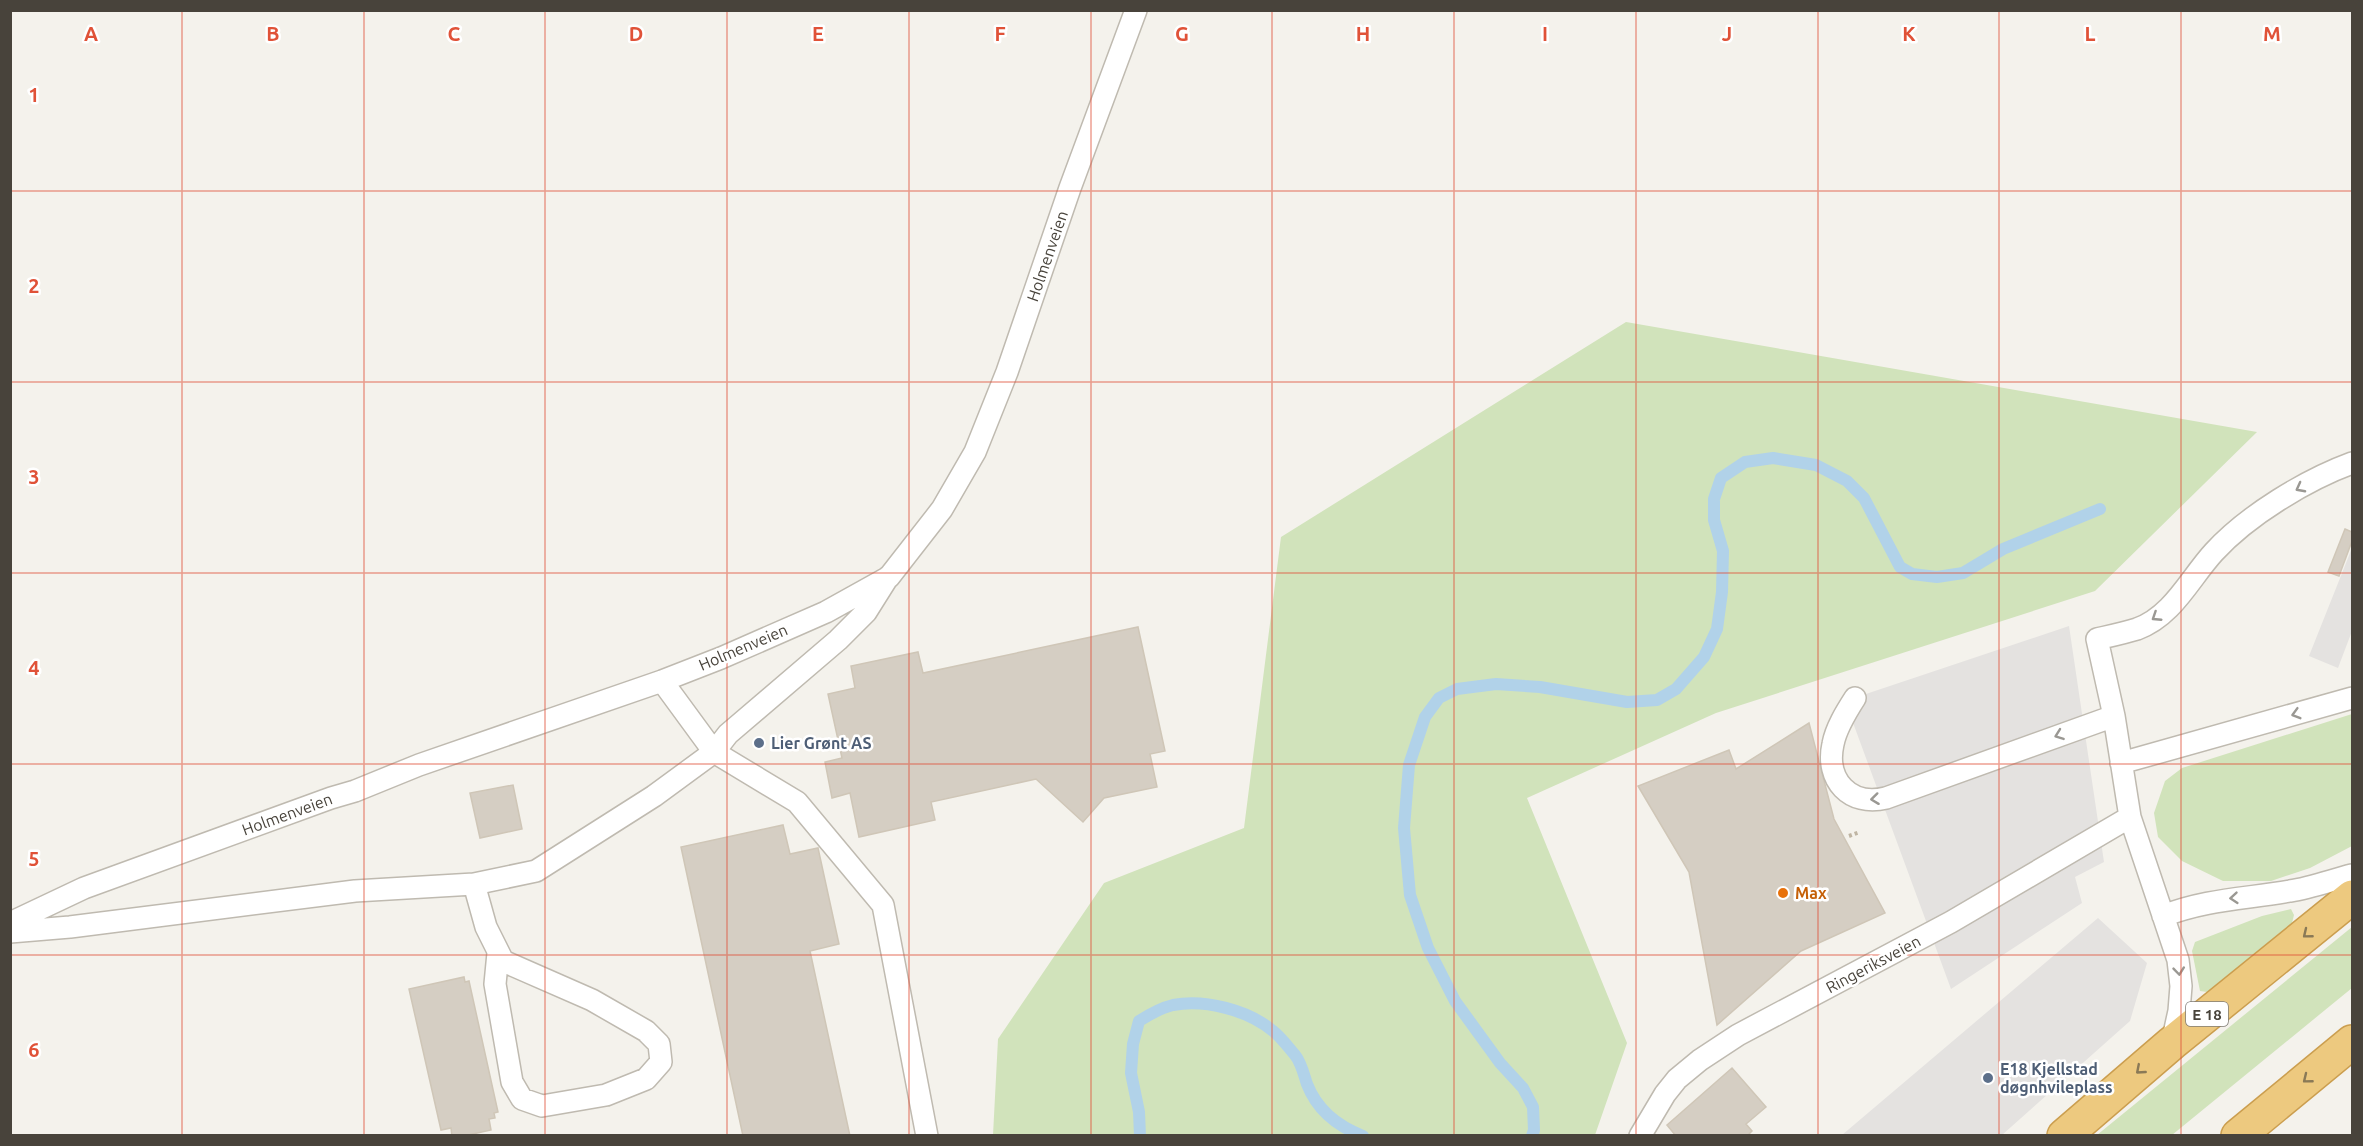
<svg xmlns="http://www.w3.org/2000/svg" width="2363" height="1146" font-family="Ubuntu,sans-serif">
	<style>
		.green { fill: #d1e3bb }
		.parking { fill: #e4e2e0 }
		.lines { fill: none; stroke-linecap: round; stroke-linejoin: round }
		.stream { stroke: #b1d2e9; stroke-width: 12 }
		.building { fill: #d5cec3; stroke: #cfc6b7; stroke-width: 1.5 }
		.service-casing { stroke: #bfbab0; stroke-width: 24 }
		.motorway-casing { stroke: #cb9e4f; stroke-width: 36 }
		.path { stroke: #bfb5a3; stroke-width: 4; stroke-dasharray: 3 3; stroke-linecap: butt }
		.service { stroke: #fff; stroke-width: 21 }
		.motorway { stroke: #edc97f; stroke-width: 33 }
		.oneway { stroke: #9a9893 }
		.oneway2 { stroke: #8a7956 }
		.grid { fill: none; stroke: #e05238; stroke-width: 1.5; stroke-opacity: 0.55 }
		.service-dot { fill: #5c6f8a; stroke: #fff; stroke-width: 2 }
		.food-dot { fill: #e8710a; stroke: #fff; stroke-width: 2 }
		.labels { text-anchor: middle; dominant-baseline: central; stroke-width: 5; stroke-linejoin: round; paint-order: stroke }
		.shield { fill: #fff; stroke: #7f7b76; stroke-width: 1.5 }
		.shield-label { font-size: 15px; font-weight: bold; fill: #48433b }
		.street-label { font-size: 16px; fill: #48433b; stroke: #fff }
		.service-label { font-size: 16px; font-weight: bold; fill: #4e5e75; stroke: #fff; text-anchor: start }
		.food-label { font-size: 16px; font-weight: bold; fill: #c56008; stroke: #fff; text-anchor: start }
		.grid-label { font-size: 20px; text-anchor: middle; font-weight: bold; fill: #e05238; stroke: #fff; stroke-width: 5; stroke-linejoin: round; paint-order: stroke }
	</style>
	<rect width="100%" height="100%" fill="#f4f2ec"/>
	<path class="green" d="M 1626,322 L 2257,432 L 2095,591 L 1716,713 L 1527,798 L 1627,1043 L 1595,1135 L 993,1135 L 998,1039 L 1104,883 L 1244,828 L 1281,537 Z
		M 2352,714 L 2352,846 L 2310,868 L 2271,881 L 2223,881 L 2182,861 L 2158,837 L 2154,813 L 2165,781 L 2182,768 Z
		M 2291,909 L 2294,915 L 2292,923 L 2207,992 L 2200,991 L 2192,951 L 2195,942 L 2262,916 Z
		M 2352,927 L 2352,988 L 2172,1135 L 2097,1135 Z"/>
	<path class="parking" d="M 2352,548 L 2352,631 L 2338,668 L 2309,656 Z
		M 2069,626 L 2104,862 L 2075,877 L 2082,903 L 1951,989 L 1845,701 Z
		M 2098,918 L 2147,963 L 2130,1021 L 2002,1135 L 1842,1135 Z"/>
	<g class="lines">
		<path class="stream" d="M 1140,1136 L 1139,1112 L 1131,1073 L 1133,1044 L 1139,1021 C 1150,1014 1160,1008 1173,1005 C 1205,999 1248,1010 1273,1031 C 1281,1037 1288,1047 1295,1055 C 1301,1062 1304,1075 1307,1084 C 1317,1110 1337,1126 1363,1136
			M 1532,1136 L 1534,1130 L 1533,1107 L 1523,1088 L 1500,1063 L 1455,1001 L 1428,948 L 1410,895 L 1404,828 L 1409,765 L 1425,717 L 1439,698 L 1457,689 L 1496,684 L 1540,687 L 1627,702 L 1657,700 L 1676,689 L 1704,657 L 1717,629 L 1722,592 L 1723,551 L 1714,520 L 1714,499 L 1721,478 L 1745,462 L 1773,458 L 1816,465 L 1847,481 L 1864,498 L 1900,567 L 1912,574 L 1937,577 L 1963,573 L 2003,549 L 2100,509"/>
	</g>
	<path class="building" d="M 2345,529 L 2352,532 L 2352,541 L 2339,576 L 2328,572 Z
		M 1138,627 L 1165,751 L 1150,754 L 1157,787 L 1104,798 L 1083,822 L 1036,779 L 931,802 L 935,820 L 859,837 L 850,793 L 832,798 L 825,762 L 842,758 L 828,694 L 855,688 L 851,666 L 918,652 L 923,673 Z
		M 1809,723 L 1834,819 L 1885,913 L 1801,951 L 1717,1025 L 1689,872 L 1638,786 L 1729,750 L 1736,769 Z
		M 513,785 L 522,829 L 480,838 L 470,793 Z
		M 783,825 L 790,854 L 818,848 L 839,944 L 810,951 L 850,1136 L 743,1136 L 681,847 Z
		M 464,977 L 465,982 L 469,981 L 498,1112 L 494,1113 L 495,1118 L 489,1119 L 491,1130 L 464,1136 L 452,1136 L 451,1128 L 441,1130 L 409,989 Z
		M 1732,1068 L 1766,1107 L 1746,1124 L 1752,1131 L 1747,1136 L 1676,1136 L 1667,1125 Z"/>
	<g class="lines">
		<defs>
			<path id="service" d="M 662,681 L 714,752 L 797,802 L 883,905 L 927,1136
				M 1855,698 C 1846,712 1836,728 1833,744 C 1825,780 1850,807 1886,798 L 2114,716
				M 2121,763 L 2352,698
				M 474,884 L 486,927 L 503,961 L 592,1000 L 646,1031 L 659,1044 L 661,1062 L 646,1079 L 606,1095 L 542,1106 L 522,1099 L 512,1082 L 495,984 L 498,953
				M 2163,916 C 2207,899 2245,899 2290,891 C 2311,888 2332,880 2352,875
				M 10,923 L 84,888 L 331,798 L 355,791 L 419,765 L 662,681 L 721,658 L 826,612 L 889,577 L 942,509 L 975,452 L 1007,372 L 1070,188 L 1136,10
				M 10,932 L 70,927 L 355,891 L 474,884 L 536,871 L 654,796 L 714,752 L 728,734 L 838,640 L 866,612 L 888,577
				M 2172,1043 L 2179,1011 L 2181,986 L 2178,960 L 2130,817 L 2114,716 L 2097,639 C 2110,636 2124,633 2137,629 C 2173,616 2190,578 2214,552 C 2248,515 2306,480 2352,463
				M 1640,1136 L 1665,1094 L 1677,1079 L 1700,1060 L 1738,1035 L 1951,922 L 2130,817"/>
			<path id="motorway" d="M 2064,1136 L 2172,1043 L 2352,897
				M 2238,1136 L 2352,1042"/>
		</defs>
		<use href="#service" class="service-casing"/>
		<use href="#motorway" class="motorway-casing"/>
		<path class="path" d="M 1849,836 L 1860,832"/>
		<use href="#service" class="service"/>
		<use href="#motorway" class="motorway"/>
	</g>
	<defs><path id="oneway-chevron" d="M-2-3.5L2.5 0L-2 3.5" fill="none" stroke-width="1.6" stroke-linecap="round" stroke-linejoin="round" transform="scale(1.5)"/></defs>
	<g class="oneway">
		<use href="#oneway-chevron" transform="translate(2300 488) rotate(152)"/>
		<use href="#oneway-chevron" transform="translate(2156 617) rotate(147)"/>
		<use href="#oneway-chevron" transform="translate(2296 714) rotate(164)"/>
		<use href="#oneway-chevron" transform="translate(2059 735) rotate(160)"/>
		<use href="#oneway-chevron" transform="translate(1875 799) rotate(173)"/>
		<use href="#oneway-chevron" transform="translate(2234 898) rotate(175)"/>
		<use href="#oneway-chevron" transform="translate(2179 971) rotate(84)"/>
	</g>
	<g class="oneway2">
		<use href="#oneway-chevron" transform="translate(2307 934) rotate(141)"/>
		<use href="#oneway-chevron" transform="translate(2140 1070) rotate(139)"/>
		<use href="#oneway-chevron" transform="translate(2307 1079) rotate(141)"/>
	</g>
	<path class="grid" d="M 182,10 L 182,1136M 364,10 L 364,1136M 545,10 L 545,1136M 727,10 L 727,1136M 909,10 L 909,1136M 1091,10 L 1091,1136M 1272,10 L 1272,1136M 1454,10 L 1454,1136M 1636,10 L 1636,1136M 1818,10 L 1818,1136M 1999,10 L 1999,1136M 2181,10 L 2181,1136M 10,191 L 2352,191M 10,382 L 2352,382M 10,573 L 2352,573M 10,764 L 2352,764M 10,955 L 2352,955"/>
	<g class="service-dot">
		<circle cx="759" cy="743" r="6"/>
		<circle cx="1988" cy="1078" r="6"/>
	</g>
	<circle class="food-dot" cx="1783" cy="893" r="6"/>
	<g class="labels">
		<rect class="shield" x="2186" y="1002" width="42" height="24" rx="4.5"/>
		<g class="shield-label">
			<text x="2207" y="1014">E 18</text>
		</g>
		<g class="street-label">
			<text transform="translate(1047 256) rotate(-71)">Holmenveien</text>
			<text transform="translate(743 647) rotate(-23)">Holmenveien</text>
			<text transform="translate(287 814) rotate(-20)">Holmenveien</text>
			<text transform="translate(1873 964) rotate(-28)">Ringeriksveien</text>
		</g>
		<g class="service-label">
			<text x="771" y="743">Lier Grønt AS</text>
			<text x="2000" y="1069">E18 Kjellstad<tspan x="2000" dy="18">døgnhvileplass</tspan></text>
		</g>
		<g class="food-label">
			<text x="1795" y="893">Max</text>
		</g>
	</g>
	<g class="grid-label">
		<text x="91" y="41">A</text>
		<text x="273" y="41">B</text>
		<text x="454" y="41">C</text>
		<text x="636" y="41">D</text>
		<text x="818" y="41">E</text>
		<text x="1000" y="41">F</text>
		<text x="1182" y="41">G</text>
		<text x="1363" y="41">H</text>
		<text x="1545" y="41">I</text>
		<text x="1727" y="41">J</text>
		<text x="1909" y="41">K</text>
		<text x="2090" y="41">L</text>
		<text x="2272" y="41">M</text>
		<text x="34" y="102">1</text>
		<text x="34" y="293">2</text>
		<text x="34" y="484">3</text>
		<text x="34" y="675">4</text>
		<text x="34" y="866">5</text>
		<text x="34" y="1057">6</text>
	</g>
	<rect width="2363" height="1146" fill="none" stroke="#48433b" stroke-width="24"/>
</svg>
